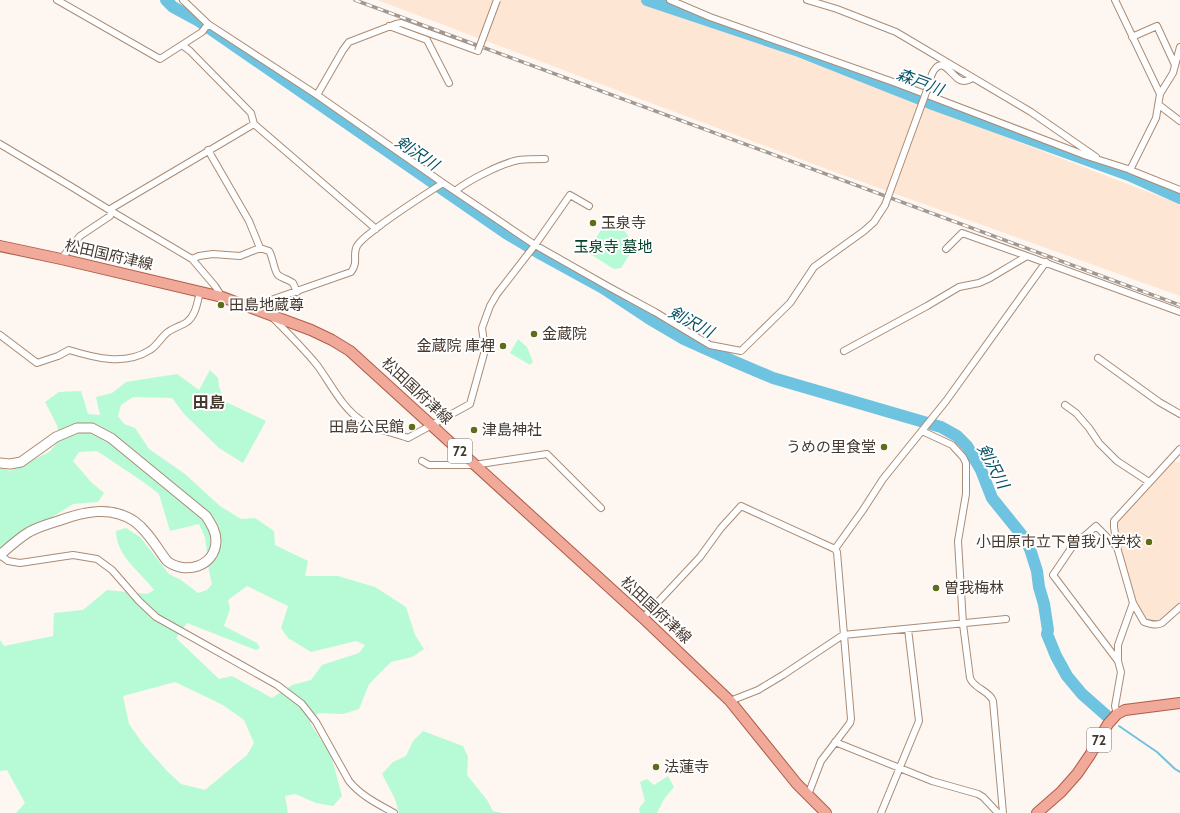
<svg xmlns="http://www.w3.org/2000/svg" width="1180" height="813" font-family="Cabin,'Noto Sans JP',sans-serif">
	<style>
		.built { fill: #fee6d4 }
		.green { fill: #b7fbd6; fill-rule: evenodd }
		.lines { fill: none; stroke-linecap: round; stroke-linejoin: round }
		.stream { stroke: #6ec3e0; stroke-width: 2 }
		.river { stroke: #6ec3e0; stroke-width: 12 }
		.street-casing { stroke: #ab8c75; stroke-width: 8 }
		.secondary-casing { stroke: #ab8c75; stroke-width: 11 }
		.primary-casing { stroke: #af5c48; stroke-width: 12 }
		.street { stroke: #fff; stroke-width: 6 }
		.secondary { stroke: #fff; stroke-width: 9 }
		.primary { stroke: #f1a99a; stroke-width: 10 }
		.rail-casing { stroke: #a29890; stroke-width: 3.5 }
		.rail { stroke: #fff; stroke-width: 2; stroke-dasharray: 6; stroke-linecap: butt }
		.street-bridge-casing { stroke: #ab8c75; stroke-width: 8; stroke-linecap: butt }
		.street-bridge { stroke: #fff; stroke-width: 6 }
		.poi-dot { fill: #5f6d18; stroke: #fff; stroke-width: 1.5 }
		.labels { text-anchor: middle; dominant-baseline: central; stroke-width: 4; stroke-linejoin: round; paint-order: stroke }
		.shield { fill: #fff; stroke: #7d746d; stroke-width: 1 }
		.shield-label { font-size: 14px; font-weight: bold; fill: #45382e }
		.poi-label { font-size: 15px; fill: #45382e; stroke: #fff; text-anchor: start }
		.park-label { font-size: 15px; fill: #034129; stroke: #fff }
		.street-label { font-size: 15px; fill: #45382e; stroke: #fff }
		.water-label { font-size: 16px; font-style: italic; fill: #045265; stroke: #fff }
		.neighbourhood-label { font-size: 16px; font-weight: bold; fill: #45382e; stroke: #fff }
	</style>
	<rect width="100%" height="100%" fill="#fdf6f1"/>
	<path class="built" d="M 377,0 L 649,0 L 1177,203 L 1180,205 L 1180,296 L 840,174 Z
		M 1173,461 L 1180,463 L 1180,604 L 1162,619 L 1158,622 L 1153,622 L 1145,619 L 1136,603 L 1120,548 L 1116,526 L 1117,520 Z"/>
	<path class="green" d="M 606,222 L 623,229 L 635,246 L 621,268 L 614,269 L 587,252 Z
		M 518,339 L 527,347 L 533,362 L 530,365 L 510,353 Z
		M 210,370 L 218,378 L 219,386 L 224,401 L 266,421 L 243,463 L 219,448 L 184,414 L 172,398 L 133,397 L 121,405 L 118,416 L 124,424 L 135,428 L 149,449 L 185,474 L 220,506 L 241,519 L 255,518 L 274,531 L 275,545 L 308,561 L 305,576 L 338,576 L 375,587 L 406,607 L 415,635 L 424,649 L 412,657 L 391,662 L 369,684 L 359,709 L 343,714 L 318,713 L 310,723 L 331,755 L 342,796 L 333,806 L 316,803 L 295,794 L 285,796 L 288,813 L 16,813 L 25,803 L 7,770 L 0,771 L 0,640 L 4,646 L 53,636 L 54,613 L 83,610 L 107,590 L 147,594 L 154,590 C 140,571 116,556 116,531 L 126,528 L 140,537 L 169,574 L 181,580 L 198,593 L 207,590 L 212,584 L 209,571 L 205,537 L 199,524 L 170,531 L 159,494 L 142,481 L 97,451 L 79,452 L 73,461 L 91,482 L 104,493 L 98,502 L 73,504 L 0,550 L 0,467 L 10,471 L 49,452 L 60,440 L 57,425 L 45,402 L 59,392 L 81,391 L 88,414 L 100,415 L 96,397 L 112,393 L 126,382 L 177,374 L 199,390 ZM 247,586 L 288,606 L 281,628 L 288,638 L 311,652 L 356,641 L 365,645 L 359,653 L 322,665 L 311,680 L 292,685 L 272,698 L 232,676 L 219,679 L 176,638 L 187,623 L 256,650 L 260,648 L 257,643 L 224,626 L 230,609 L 228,600 ZM 175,682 L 223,705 L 244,720 L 254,743 L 247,755 L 205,790 L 181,784 L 167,771 L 143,744 L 129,724 L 123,696 Z
		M 423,731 L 463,746 L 468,757 L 467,775 L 487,800 L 493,811 L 502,813 L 399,813 L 395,799 L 382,774 L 393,762 L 406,756 L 413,741 Z
		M 668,776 L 674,787 L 664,799 L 657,813 L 640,813 L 639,808 L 645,801 L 640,782 L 647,779 L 654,785 Z"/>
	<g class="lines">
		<path class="stream" d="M 1119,726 L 1157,752 L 1175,769 L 1180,772"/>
		<path class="river" d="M 166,0 L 173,7 L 199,21 L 506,233 L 541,254 L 603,288 L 650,319 L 684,339 L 733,361 L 773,378 L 941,427 L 957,436 L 967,446 L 981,470 L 992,498 L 1025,539 L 1030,549 L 1037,571 L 1039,587 L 1044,604 L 1048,630 L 1047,634 L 1056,656 L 1067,676 L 1082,694 L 1107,716
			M 647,0 L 796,50 L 930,103 L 1129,175 L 1180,198"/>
		<defs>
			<path id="street" d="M 57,0 L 160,59 L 202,32 L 208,24
				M 183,0 L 208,24 L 317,95 L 443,183 L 535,245 L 609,287 L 655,312 L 710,345 L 741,351 L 790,303 L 814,267 L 864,231 L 874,222 L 885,205
				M 670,0 L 710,17 L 896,83 L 1087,156 L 1131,170
				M 807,0 L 837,9 L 896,32 L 1031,112 L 1096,157
				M 1115,0 L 1160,94
				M 389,26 L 427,40 L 449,83
				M 1132,37 L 1157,26 L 1175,65
				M 182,45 L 190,51 L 251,113 L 254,124 L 376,229
				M 1180,47 L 1173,73 L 1160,94 L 1156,118 L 1130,170 L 1180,190
				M 927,90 C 929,84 931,73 935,69 C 945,56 954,82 964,81 C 967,81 970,79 973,78
				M 317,95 L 343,50 L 349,42 L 396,24 L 401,23 L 478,51
				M 1159,105 L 1180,121
				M 0,144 L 72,187 L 111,211 L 192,259 L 215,286 L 222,297
				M 208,150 L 249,221 L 260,248 L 269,251 C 273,257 274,271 278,275 C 282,278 289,280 293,283 L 297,292
				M 455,191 C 469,180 502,163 519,160 C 528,159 536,159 545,159
				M 946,249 L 962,233 L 1027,256
				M 61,259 L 80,236 L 110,216 L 112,208 L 254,124
				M 192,259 L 199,256 L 213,254 L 240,256 L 260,248
				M 251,307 L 351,272 C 359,262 352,255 357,246 C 362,238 371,233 378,227 C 399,211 421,197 443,183
				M 273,318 C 288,333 303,348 317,365 C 331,384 342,408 362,421 C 373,429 395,433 408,438 L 470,404 L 485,350 L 482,328 L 490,306 L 497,294 L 535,245 L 570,195 L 589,206
				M 0,335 L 37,363 L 58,356 L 69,350 C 95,358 125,366 150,350 C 157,346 161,337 168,332 C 173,328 181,326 187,322 C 196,315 197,303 200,292
				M 844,351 L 927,306 L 959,287 L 979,283 L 990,278 L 1027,256 L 1180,312
				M 1098,358 L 1159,402 L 1180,414
				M 1065,405 L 1076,413 L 1089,428 L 1099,443 L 1117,461 L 1149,482
				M 922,431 L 952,445 L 963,457 L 966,463 L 966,494 L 958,541 L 963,624 L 970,678 C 974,689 989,690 993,701 L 1003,813
				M 422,461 L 429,465 L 474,465 L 547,454 L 601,508
				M 1117,547 L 1096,526 L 1072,547 L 1053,575 L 1118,661
				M 835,549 L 863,510 L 883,479 L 946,401 L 1046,262
				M 0,555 L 8,561 L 20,563 L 73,555 L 97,559 L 112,570 L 139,601 L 156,617 L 277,685 L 302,704 L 316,722 L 349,781 C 361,796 378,804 394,813
				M 1133,603 L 1144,622 C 1150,624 1156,626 1162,623 L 1180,607
				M 643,618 L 700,557 L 721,528 L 741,506 L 835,549 L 837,552 L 851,719 L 850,723 L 821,761 L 808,795
				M 730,701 L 758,690 L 783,675 L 843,635 L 1006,619
				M 1117,714 L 1115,706 L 1121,672 L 1118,661 L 1118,645 L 1133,603 L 1117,547 L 1114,527 L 1114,521 L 1180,449
				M 835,742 L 932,781 L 978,794 L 983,797 L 998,813
				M 881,813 L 919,721 L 908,629"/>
			<path id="secondary" d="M 0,463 L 10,464 L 21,462 L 56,437 L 77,428 L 92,428 L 111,438 L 206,516 C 211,524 216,531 216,541 C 215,567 185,575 167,561 C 157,548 148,531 134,521 C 110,505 83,512 58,521 C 48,524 38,527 29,532 C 19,538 9,547 0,555"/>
			<path id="primary" d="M 0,246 L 61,259 L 222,297 L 311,330 L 332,340 L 350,351 L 643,618 L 730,701 L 797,784 L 826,813
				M 1037,813 L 1061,792 L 1077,774 L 1090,755 L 1108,724 L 1117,714 L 1125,710 L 1180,703"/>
		</defs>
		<use href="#street" class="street-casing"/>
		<use href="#secondary" class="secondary-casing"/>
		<use href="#primary" class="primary-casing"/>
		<use href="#street" class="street"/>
		<use href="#secondary" class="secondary"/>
		<use href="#primary" class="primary"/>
		<defs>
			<path id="rail" d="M 355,0 L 1180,305"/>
		</defs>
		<use href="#rail" class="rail-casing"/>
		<use href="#rail" class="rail"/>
		<defs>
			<path id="street-bridge" d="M 478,51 L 497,0
				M 885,205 L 927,90"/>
		</defs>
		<use href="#street-bridge" class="street-bridge-casing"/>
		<use href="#street-bridge" class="street-bridge"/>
	</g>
	<g class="poi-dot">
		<circle cx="593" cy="223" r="4"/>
		<circle cx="221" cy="305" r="4"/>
		<circle cx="534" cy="334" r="4"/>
		<circle cx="503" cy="346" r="4"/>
		<circle cx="412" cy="427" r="4"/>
		<circle cx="474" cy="430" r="4"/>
		<circle cx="884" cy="447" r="4"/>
		<circle cx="1149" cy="542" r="4"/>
		<circle cx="936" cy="588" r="4"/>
		<circle cx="656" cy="767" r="4"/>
	</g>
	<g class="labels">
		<g class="shield">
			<rect x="448" y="439" width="24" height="24" rx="3"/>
			<rect x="1087" y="728" width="24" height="24" rx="3"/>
		</g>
		<g class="shield-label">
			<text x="460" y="451">72</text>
			<text x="1099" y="740">72</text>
		</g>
		<g class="poi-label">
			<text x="601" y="223">玉泉寺</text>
			<text x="229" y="305">田島地蔵尊</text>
			<text x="542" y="334">金蔵院</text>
			<text x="495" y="346" text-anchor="end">金蔵院 庫裡</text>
			<text x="404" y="427" text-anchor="end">田島公民館</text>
			<text x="482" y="430">津島神社</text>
			<text x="876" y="447" text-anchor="end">うめの里食堂</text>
			<text x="1141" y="542" text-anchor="end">小田原市立下曽我小学校</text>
			<text x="944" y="588">曽我梅林</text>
			<text x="664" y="767">法蓮寺</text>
		</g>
		<g class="park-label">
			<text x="613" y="247">玉泉寺 墓地</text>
		</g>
		<g class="street-label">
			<text transform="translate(109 255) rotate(13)">松田国府津線</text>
			<text transform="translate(417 391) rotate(43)">松田国府津線</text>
			<text transform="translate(656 610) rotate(43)">松田国府津線</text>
		</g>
		<g class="water-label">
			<text transform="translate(920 82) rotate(21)">森戸川</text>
			<text transform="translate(417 153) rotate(34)">剣沢川</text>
			<text transform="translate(691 322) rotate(28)">剣沢川</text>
			<text transform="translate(993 466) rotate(62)">剣沢川</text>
		</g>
		<g class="neighbourhood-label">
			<text x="209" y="402">田島</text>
		</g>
	</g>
</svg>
